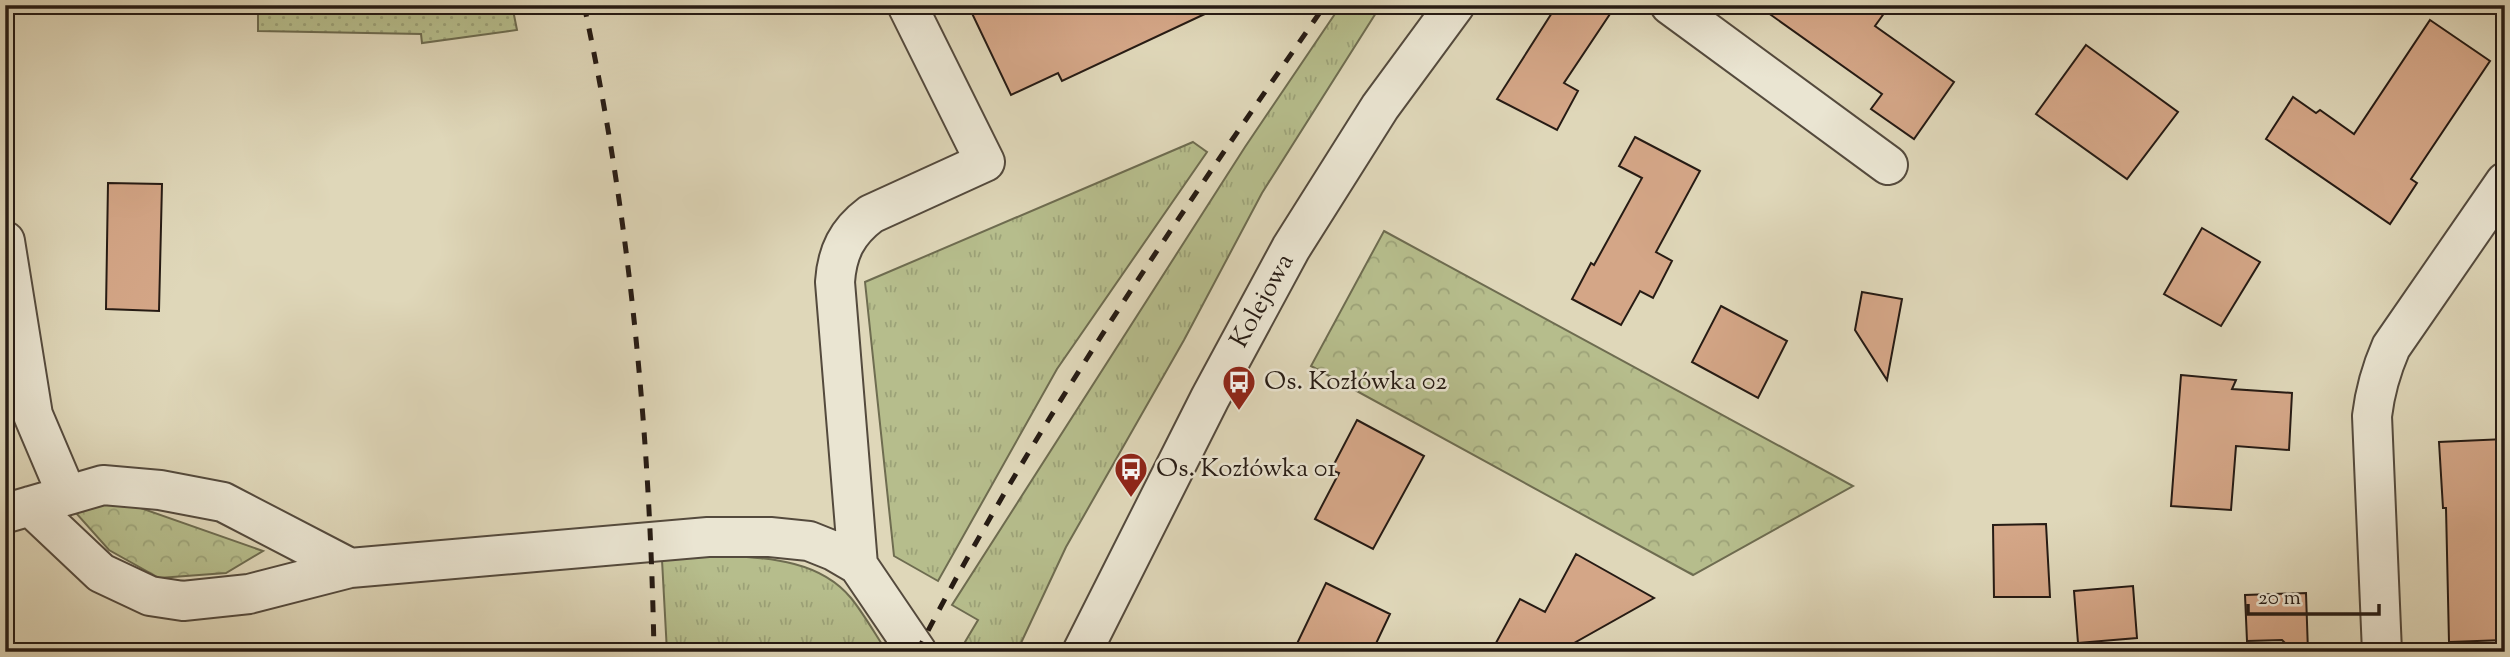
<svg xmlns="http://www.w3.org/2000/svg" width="2510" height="657" font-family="'Sorts Mill Goudy',serif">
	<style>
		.grass { fill: url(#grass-tufts); stroke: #6e6c50; stroke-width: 2 }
		.forest { fill: url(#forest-crowns); stroke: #6e6c50; stroke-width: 2 }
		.garden { fill: url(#garden-dots); stroke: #6e6c50; stroke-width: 2 }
		.building { fill: #d4a687; stroke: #261b14; stroke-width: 2 }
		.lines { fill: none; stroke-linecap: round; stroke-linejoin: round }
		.minor-casing { stroke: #544a3d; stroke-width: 42 }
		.minor { stroke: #eae5d2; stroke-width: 38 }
		.rail { stroke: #261b14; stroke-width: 5; stroke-dasharray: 12 12; stroke-linecap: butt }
		.labels { text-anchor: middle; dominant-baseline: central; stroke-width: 5; stroke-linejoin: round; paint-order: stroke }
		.street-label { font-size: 26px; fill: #261b14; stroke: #eae5d2 }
		.poi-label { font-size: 26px; fill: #261b14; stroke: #eae5d2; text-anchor: start }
	</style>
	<defs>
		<pattern id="grass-tufts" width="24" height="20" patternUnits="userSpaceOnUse" patternTransform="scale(1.75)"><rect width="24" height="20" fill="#b6bd8c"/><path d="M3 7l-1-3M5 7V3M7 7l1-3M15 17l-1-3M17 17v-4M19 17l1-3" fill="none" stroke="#9ca278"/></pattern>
		<pattern id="forest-crowns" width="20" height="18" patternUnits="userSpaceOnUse" patternTransform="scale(1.75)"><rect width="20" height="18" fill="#b6bd8c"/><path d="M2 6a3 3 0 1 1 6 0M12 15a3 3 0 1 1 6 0" fill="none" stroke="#9ca278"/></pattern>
		<pattern id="garden-dots" width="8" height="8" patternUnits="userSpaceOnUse" patternTransform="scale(1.75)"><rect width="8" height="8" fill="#b6bd8c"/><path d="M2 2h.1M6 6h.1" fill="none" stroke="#9ca278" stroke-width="1.8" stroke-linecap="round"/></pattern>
	</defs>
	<rect width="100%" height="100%" fill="#dfd7b9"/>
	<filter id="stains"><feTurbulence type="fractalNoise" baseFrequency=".00286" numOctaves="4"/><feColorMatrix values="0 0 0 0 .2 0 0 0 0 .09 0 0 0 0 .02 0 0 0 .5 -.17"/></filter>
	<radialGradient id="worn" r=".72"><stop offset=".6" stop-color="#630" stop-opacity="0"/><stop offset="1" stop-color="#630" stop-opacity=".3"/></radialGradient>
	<path class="grass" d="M 1341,5 L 1381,5 L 1262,193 L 1184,340 L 1066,547 L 1021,643 L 1005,652 L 968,652 L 962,647 L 978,620 L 952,605 L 1245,147 Z
		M 1193,142 L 1207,152 L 1057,369 L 938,581 L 894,556 L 865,282 Z
		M 716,555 C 763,558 818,558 851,598 C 864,614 875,634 887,652 L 667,652 L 662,560 Z"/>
	<path class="forest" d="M 1384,231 L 1853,486 L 1693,575 L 1311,366 Z
		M 68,504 L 132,505 L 263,551 L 226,573 L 159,578 L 109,550 Z"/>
	<path class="garden" d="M 258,5 L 512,5 L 517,30 L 422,43 L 421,34 L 258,31 Z"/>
	<path class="building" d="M 968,5 L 1224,5 L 1062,81 L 1058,73 L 1011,95 Z
		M 1557,5 L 1616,5 L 1564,83 L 1578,91 L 1557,130 L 1497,99 Z
		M 1757,5 L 1890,5 L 1875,26 L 1954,82 L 1914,139 L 1871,109 L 1882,94 Z
		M 2430,20 L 2490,61 L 2411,179 L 2417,183 L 2390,224 L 2266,139 L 2293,97 L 2316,113 L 2320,110 L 2354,134 Z
		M 2086,45 L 2178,112 L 2127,179 L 2036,114 Z
		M 1635,137 L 1700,171 L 1656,252 L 1672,261 L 1653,298 L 1640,291 L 1621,325 L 1572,299 L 1591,263 L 1594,265 L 1642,178 L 1619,166 Z
		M 108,183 L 162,184 L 159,311 L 106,309 Z
		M 2202,228 L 2260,262 L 2221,326 L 2164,294 Z
		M 1862,292 L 1902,299 L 1887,380 L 1855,330 Z
		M 1721,306 L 1787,341 L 1758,398 L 1692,362 Z
		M 2181,375 L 2236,380 L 2232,389 L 2292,393 L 2289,450 L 2236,446 L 2231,510 L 2171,506 Z
		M 1357,420 L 1424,456 L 1373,549 L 1315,519 L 1339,473 L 1331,470 Z
		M 2505,439 L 2505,640 L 2449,642 L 2446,508 L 2443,508 L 2439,442 Z
		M 2046,524 L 2050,597 L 1994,597 L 1993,525 Z
		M 1576,554 L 1654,598 L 1558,652 L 1491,652 L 1520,599 L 1545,612 Z
		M 1326,583 L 1390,614 L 1372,652 L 1293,652 Z
		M 2133,586 L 2137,638 L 2078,643 L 2074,591 Z
		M 2306,593 L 2308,652 L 2294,652 L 2282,640 L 2247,641 L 2245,595 Z"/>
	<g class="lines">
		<defs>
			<path id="minor" d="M 907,5 L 985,162 L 871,214 C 847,232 837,252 835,282 L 858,565 L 917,652
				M 1670,5 L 1888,165
				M 5,241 L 33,415 L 67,495
				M 30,506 L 101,573 L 150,596 L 183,601 L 249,594 L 350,568 L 708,537 L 770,537 L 809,541 L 834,551 L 858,565
				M 10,512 L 103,485 L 160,490 L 223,502 L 350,568
				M 1082,652 L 1210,398 L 1291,248 L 1380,107 L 1455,5
				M 2382,652 L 2372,416 C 2375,391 2381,370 2391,347 L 2505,182"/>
		</defs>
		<use href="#minor" class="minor-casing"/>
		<use href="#minor" class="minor"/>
		<path class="rail" d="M 584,5 C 630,217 650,435 654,652
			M 917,652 C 1034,424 1180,215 1325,5"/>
	</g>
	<defs>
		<symbol id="bus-pin" viewBox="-11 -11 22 30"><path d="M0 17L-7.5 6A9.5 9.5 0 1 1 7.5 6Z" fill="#8f2418" stroke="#eae5d2"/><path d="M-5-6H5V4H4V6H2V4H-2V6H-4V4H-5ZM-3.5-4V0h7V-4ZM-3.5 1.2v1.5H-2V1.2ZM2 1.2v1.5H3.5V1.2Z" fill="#fff"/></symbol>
	</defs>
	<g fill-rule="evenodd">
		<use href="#bus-pin" x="1220" y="363" width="38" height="52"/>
		<use href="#bus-pin" x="1112" y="450" width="38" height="52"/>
	</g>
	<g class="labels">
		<g class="street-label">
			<text transform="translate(1263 301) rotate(-61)">Kolejowa</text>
		</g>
		<g class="poi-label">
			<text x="1264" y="382">Os. Kozłówka 02</text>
			<text x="1156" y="469">Os. Kozłówka 01</text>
		</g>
	</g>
	<rect width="2510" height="657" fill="none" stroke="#dfd7b9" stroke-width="28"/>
	<rect x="7" y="7" width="2496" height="643" fill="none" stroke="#261b14" stroke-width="3.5"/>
	<rect x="14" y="14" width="2482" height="629" fill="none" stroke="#261b14" stroke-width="2"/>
	<path d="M2248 604v10h131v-10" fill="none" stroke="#261b14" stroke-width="3.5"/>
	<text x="2258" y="604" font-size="21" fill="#261b14" stroke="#eae5d2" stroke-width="5" paint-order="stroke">20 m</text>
	<rect width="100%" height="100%" filter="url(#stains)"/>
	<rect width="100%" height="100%" fill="url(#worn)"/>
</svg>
